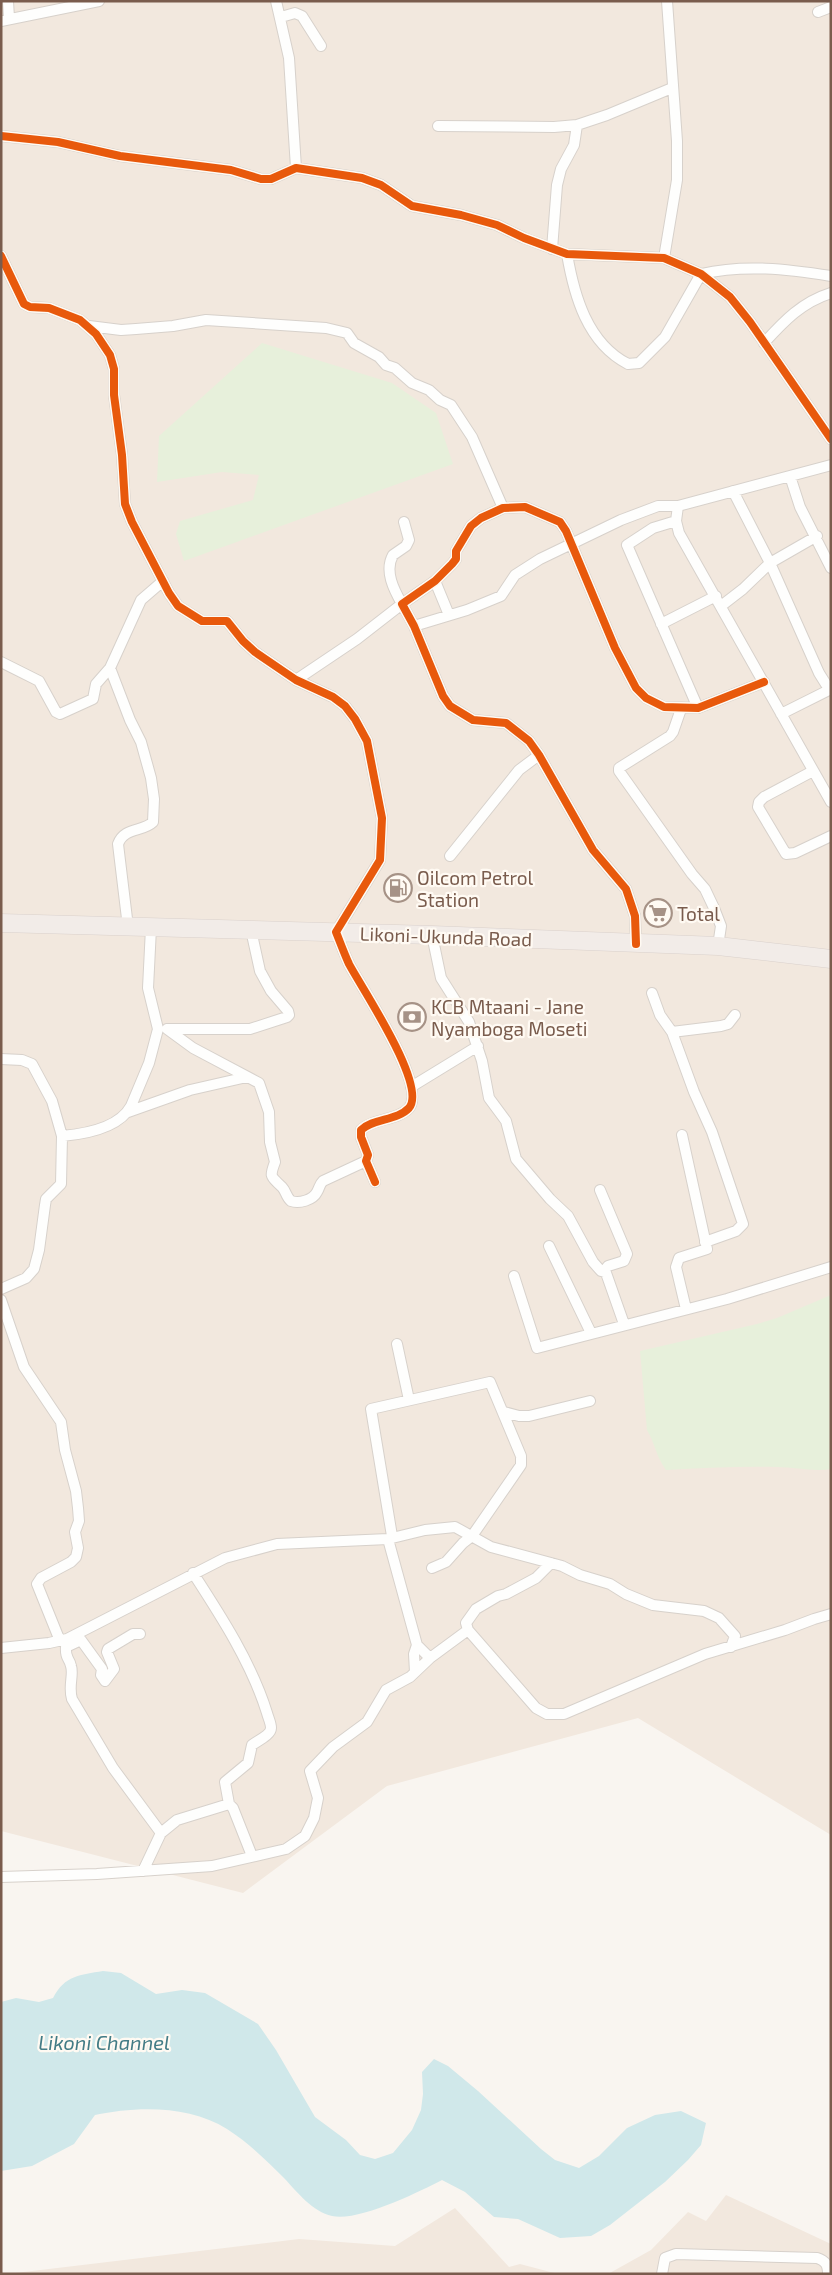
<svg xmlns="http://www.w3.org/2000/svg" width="832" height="2275" font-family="'Exo 2',sans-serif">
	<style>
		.residential { fill: #f2e8de }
		.green { fill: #e7f0db }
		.water { fill: #d0e8ea }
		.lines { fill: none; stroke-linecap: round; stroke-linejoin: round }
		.minor-casing { stroke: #d7d1cb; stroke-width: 12 }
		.trunk-casing { stroke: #dad1cc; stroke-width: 19 }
		.minor { stroke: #fefefd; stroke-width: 10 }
		.trunk { stroke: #f2ece8; stroke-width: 18 }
		.cycleway-casing { stroke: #fffaf3; stroke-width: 11 }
		.cycleway { stroke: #e8590c; stroke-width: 8 }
		.labels { text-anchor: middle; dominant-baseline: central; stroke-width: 4.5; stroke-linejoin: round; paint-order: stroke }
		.poi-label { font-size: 19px; fill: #7a5c4d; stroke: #fffaf3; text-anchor: start }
		.street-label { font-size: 19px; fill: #7a5c4d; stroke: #fffaf3 }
		.water-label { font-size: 20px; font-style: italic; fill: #437c86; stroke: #fffaf3 }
	</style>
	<rect width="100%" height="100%" fill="#f9f5f0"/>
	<path class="residential" d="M 1,1 L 831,1 L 831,1835 L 638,1718 L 387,1786 L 243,1893 L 1,1831 Z
		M 726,2195 L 831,2244 L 831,2274 L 608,2274 L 651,2250 L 688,2212 L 706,2221 Z
		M 455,2208 L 509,2267 L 520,2264 L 558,2274 L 7,2274 L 299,2239 L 395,2246 Z"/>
	<path class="green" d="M 262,343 L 392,383 L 436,413 L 453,464 L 184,561 L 176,534 L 180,521 L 253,500 L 259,475 L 222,472 L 157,482 L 159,436 Z
		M 831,1295 L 831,1469 C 813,1472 795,1467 777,1467 C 740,1466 703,1468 666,1470 C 656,1457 655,1443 647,1430 L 640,1351 L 757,1324 L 777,1318 Z"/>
	<path class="water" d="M 103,1971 L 121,1973 L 156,1994 L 182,1990 L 205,1993 L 258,2024 L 276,2050 L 315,2117 L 346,2140 L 360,2155 L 375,2159 L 393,2153 L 412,2130 L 421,2110 L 423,2094 L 422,2072 L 434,2059 L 448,2066 L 478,2091 L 541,2149 L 555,2160 L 579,2168 L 599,2156 L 627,2128 L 655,2115 L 681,2111 L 706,2123 L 701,2145 L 688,2160 L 665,2182 L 610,2225 L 591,2236 L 560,2238 L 518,2219 L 494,2217 L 465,2192 L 442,2180 C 419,2192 358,2222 332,2216 C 313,2212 297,2192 285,2179 C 267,2161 249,2143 227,2129 C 190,2105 136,2106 95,2115 L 74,2144 L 32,2166 L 1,2171 L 1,2002 L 16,1998 L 39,2002 L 53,1998 C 65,1975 80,1975 103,1971 Z"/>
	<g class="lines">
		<defs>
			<path id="minor" d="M 8,1 L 9,18
				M 276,1 L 289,58 L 296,168
				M 818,12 L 831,7
				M 281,17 L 295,13 L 302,16 L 321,46
				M 1,21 L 99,1
				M 438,126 L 554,127 L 577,125 L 607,115 L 672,88
				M 1,136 L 58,142 L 120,156 L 231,170 L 261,179 L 271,179 L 296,168 L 362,178 L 381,185 L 412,206 L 461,215 L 497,225 L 524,238 L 567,254 L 664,258 L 701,274 L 730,297 L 750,322 L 831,439
				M 552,249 L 557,185 L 561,169 L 574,145 L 577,125
				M 567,254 C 574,295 587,343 628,364 L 639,363 L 665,337 L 701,274 C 744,264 787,269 831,276
				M 1,256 L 24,304 L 30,307 L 49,308 L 80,320 L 96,334 L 110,355 L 114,369 L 114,395 L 122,455 L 125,504 L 132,522 L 169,593 L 178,606 L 202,621 L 227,621 L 243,641 L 255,652 L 296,680 L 333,697 L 345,706 L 355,719 L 367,741 L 382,818 L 380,860 L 336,932 C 340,942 344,953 349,964 C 361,987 428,1086 409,1108 C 397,1121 373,1118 361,1130 L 361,1137 L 368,1155 L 366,1161 L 375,1182
				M 664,258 L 677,180 L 677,141 L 667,1
				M 89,326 L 121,330 L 136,329 L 173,326 L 206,320 L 326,328 L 347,333 L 354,343 L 379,357 L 386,365 L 395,368 L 412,383 L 429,390 L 440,400 L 451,405 L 472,437 L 503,508
				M 764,343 C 784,321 802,302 831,293
				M 831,465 L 678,506 L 676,521 L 679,533 L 831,802
				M 790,476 L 800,507 L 831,568
				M 733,491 L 770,563 L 819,673 L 829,689
				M 676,521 L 653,528 L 627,545 L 698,708
				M 435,581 L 449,615
				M 721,606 L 743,589 L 770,563 L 817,536
				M 661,624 L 716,596
				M 414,626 L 467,610 L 501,596 L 515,575 L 540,559 L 621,520 L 658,506 L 678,506
				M 1,662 L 39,681 L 56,712 L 60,714 L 93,699 L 96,684 L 110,668
				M 296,680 L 357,639 L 402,604 C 394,590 384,571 393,555 L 406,546 L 409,540 L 404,522
				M 681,709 L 673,732 L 670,736 L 619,768 L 619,771 L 692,874 L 705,889 L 714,908 L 721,926 L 718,946
				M 781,714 L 831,689
				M 813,771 L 764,797 L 759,802 L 758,807 L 786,854 L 795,853 L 831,836
				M 450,856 L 519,770 L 539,755
				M 128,927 L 118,844 C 124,827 143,832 153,822 L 154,799 L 151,778 L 141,742 L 130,720 L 110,668 L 141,600 L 163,581
				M 432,935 L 441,978 L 469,1022 L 482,1061 L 489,1098 L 506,1121 L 516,1159 L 550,1199 L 568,1216 L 593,1262 L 601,1271 L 605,1272
				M 636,944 L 635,916 L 626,889 L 593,850 L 539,755 L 529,741 L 506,723 L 473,720 L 450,706 L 443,696 L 414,626 L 402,604 L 435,581 L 452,564 L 456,559 L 456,551 L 471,526 L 481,518 L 503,508 L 525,507 L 560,522 L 566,531 L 615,648 L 636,688 L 646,698 L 664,707 L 698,708 L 764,682
				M 652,993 L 660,1015 L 672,1032 L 694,1092 L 712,1132 L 743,1224 L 736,1231 L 705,1242
				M 167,1029 L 193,1048 L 259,1083 L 269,1112 L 270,1142 L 275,1162 C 269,1178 271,1176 282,1187 C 286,1191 286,1197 291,1201 C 299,1204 313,1200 317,1192 C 320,1187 319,1185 323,1181 L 366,1161
				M 167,1029 L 250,1029 L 287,1017 L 289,1015 L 288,1011 L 271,991 L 260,971 L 251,930
				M 672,1032 L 721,1026 L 728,1024 L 735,1015
				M 1,1059 L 22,1060 L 32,1064 L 52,1101 L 62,1136
				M 411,1087 L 478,1046
				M 128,1112 L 190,1090 L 247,1077
				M 682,1135 L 707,1249 L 679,1258 L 676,1267 L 686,1309
				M 600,1190 L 627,1254 L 624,1261 L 608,1266 L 605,1270 L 624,1324
				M 549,1246 L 591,1333
				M 514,1276 L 537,1348 L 727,1299 L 831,1267
				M 1,1289 L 26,1278 L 34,1269 L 39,1250 L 45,1205 L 46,1199 L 61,1184 L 62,1136 C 85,1134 119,1128 131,1106 L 149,1063 L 158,1029 L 148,988 L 151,928
				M 1,1300 L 24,1367 L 61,1422 L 65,1450 L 76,1491 L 78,1508 L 79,1521 L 75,1532 L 78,1548 L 76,1557 L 71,1562 L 41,1578 L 37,1584 L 60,1641
				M 397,1344 L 409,1400
				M 504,1412 L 519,1416 L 529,1416 L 590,1401
				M 392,1536 L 371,1409 L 490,1382 L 521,1456 L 521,1465 L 472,1536 L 463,1543 L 446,1562 L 432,1568
				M 388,1539 L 425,1530 L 455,1527 L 491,1547 L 562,1566 L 580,1575 L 610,1584 L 626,1594 L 653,1605 L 704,1611 L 719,1618 L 735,1636 L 731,1647
				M 193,1573 C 221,1616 252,1664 267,1713 C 268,1717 271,1723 271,1728 C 271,1735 257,1741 252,1745 L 248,1763 L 225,1782 L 229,1804
				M 468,1630 L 536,1708 L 547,1714 L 564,1714 L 705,1654 L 785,1630 L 814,1619 L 831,1614
				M 77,1637 L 81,1640 L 102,1669 L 101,1675 L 105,1681 L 114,1669 L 107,1652 L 108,1649 L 133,1634 L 140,1634
				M 81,1640 L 66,1647 C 65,1659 69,1657 71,1666 C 74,1675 68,1686 72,1699 L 113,1768 L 161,1833
				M 1,1648 L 49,1643 L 67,1639 L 225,1558 L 277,1544 L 388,1539 L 417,1645 L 430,1658
				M 415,1672 L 414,1654 L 417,1645
				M 143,1871 L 161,1833 L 177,1820 L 229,1804 L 233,1808 L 252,1856
				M 1,1877 L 97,1874 L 212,1866 L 286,1849 L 305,1836 L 314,1818 L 318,1798 L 310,1771 L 333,1747 L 367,1722 L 386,1690 L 410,1677 L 430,1658 L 468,1630 L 466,1623 L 476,1609 L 498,1596 L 506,1594 L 536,1578 L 551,1563
				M 662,2274 L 665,2258 L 676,2254 L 817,2258 C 826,2261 828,2265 828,2274"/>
			<path id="trunk" d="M 1,923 L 432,935 L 718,946 L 831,959"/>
		</defs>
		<use href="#minor" class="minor-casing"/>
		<use href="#trunk" class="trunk-casing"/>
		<use href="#minor" class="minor"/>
		<use href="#trunk" class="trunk"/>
		<defs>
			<path id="cycleway" d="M 1,136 L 58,142 L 120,156 L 231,170 L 261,179 L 271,179 L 296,168 L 362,178 L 381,185 L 412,206 L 461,215 L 497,225 L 524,238 L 567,254 L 664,258 L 701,274 L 730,297 L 750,322 L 831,439
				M 1,256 L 24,304 L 30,307 L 49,308 L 80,320 L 96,334 L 110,355 L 114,369 L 114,395 L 122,455 L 125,504 L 132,522 L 169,593 L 178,606 L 202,621 L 227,621 L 243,641 L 255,652 L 296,680 L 333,697 L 345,706 L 355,719 L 367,741 L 382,818 L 380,860 L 336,932 C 340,942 344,953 349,964 C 361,987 428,1086 409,1108 C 397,1121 373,1118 361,1130 L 361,1137 L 368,1155 L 366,1161 L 375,1182
				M 636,944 L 635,916 L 626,889 L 593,850 L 539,755 L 529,741 L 506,723 L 473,720 L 450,706 L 443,696 L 414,626 L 402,604 L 435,581 L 452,564 L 456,559 L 456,551 L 471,526 L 481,518 L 503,508 L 525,507 L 560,522 L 566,531 L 615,648 L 636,688 L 646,698 L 664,707 L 698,708 L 764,682"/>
		</defs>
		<use href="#cycleway" class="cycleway-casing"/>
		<use href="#cycleway" class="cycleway"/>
	</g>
	<defs>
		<symbol id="fuel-ring" viewBox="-11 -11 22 22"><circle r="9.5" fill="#fffaf3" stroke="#a69286" stroke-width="1.5"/><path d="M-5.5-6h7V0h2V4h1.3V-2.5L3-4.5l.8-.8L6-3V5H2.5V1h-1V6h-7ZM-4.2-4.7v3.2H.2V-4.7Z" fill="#a69286"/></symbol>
		<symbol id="supermarket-ring" viewBox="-11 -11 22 22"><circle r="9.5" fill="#fffaf3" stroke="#a69286" stroke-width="1.5"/><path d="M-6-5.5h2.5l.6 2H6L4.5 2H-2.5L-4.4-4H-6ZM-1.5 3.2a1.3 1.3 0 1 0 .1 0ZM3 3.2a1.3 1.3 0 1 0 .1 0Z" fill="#a69286"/></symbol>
		<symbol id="bank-ring" viewBox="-11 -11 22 22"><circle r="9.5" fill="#fffaf3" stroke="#a69286" stroke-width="1.5"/><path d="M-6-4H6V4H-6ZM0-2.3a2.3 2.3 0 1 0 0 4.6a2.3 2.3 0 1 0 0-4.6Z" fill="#a69286"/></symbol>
	</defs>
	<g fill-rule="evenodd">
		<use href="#fuel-ring" x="382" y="872" width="32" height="32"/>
		<use href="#supermarket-ring" x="642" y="897" width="32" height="32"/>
		<use href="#bank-ring" x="396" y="1001" width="32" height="32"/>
	</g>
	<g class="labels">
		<g class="poi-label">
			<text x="417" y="877">Oilcom Petrol<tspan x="417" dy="22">Station</tspan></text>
			<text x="677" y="913">Total</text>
			<text x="431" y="1006">KCB Mtaani - Jane<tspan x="431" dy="22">Nyamboga Moseti</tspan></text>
		</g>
		<g class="street-label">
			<text transform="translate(446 936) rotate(2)">Likoni-Ukunda Road</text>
		</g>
		<g class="water-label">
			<text x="104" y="2042">Likoni Channel</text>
		</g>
	</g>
	<rect width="832" height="2275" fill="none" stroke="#7a5c4d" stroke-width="5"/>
</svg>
